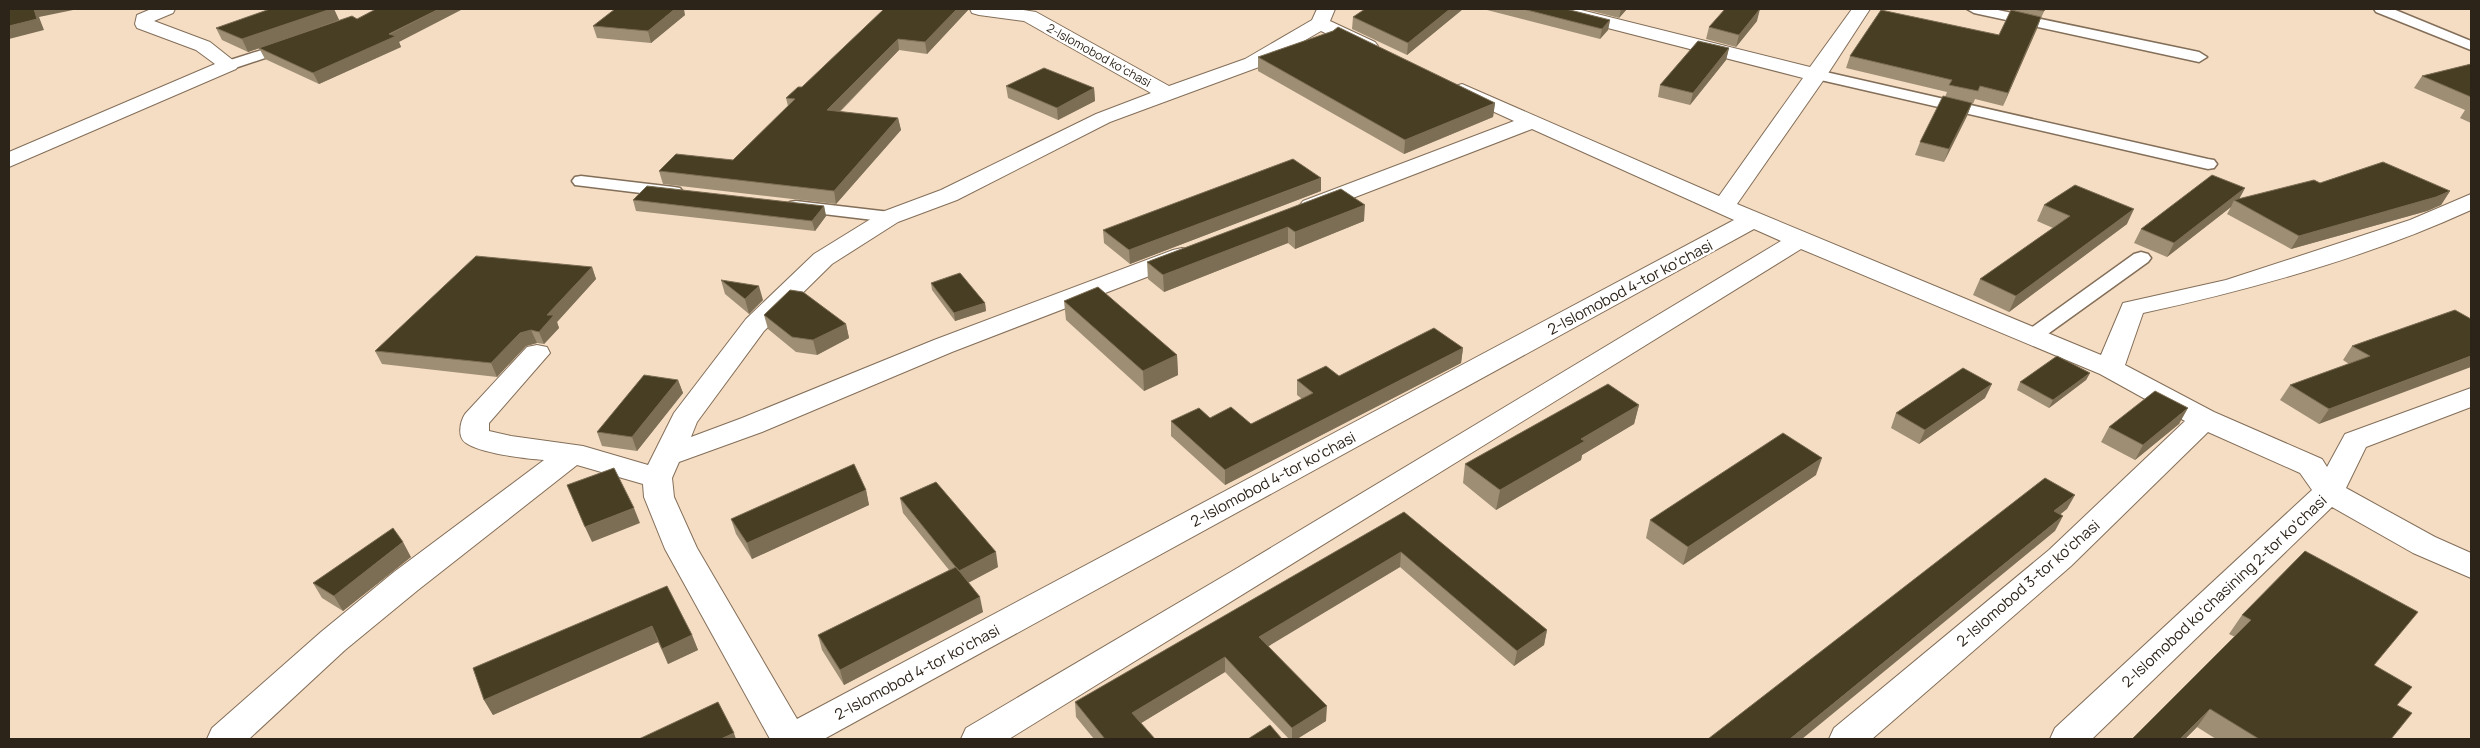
<svg xmlns="http://www.w3.org/2000/svg" width="2480" height="748" font-family="Manrope,sans-serif">
	<style>
		.lines { fill: none; stroke-linecap: round; stroke-linejoin: round }
		.lane-casing { stroke: #836e58; stroke-width: 3 }
		.street-casing { stroke: #836e58; stroke-width: 2 }
		.lane { fill: #fff; fill-rule: evenodd }
		.street { fill: #fff; fill-rule: evenodd }
		.wall { fill: #9e8e74 }
		.shaded-wall { fill: #7c6e54 }
		.building { fill: #483e24; stroke: #7c6e54 }
		.labels { text-anchor: middle; dominant-baseline: central; stroke-width: 5; stroke-linejoin: round; paint-order: stroke }
		.far-street-label { font-size: 12px; fill: #2c2319; stroke: #fff }
		.street-label { font-size: 15px; fill: #2c2319; stroke: #fff }
	</style>
	<rect width="100%" height="100%" fill="#f5ddc4"/>
	<g class="lines">
		<defs>
			<path id="lane" d="M 1967,9 L 1993,9 L 2199,52 L 2207,57 L 2199,62 L 1974,13 Z
				M 2374,9 L 2393,9 L 2471,41 L 2471,50 L 2376,12 Z
				M 290,41 L 297,45 L 295,48 L 229,70 L 221,65 L 224,62 Z
				M 1817,70 L 2208,159 L 2214,160 L 2217,164 L 2214,168 L 2208,169 L 1812,78 L 1809,75 Z
				M 581,176 L 674,187 L 680,188 L 683,192 L 680,196 L 674,197 L 575,185 L 572,181 L 575,177 Z
				M 796,201 L 890,212 L 896,213 L 899,217 L 896,221 L 890,222 L 790,210 L 787,206 L 790,202 Z
				M 2141,252 L 2148,254 L 2151,258 L 2148,262 L 2038,341 L 2031,343 L 2024,341 L 2021,337 L 2024,333 L 2134,254 Z"/>
			<path id="street" d="M 151,9 L 175,9 L 173,13 L 154,21 L 210,42 L 239,65 L 236,69 L 9,167 L 9,152 L 215,64 L 196,50 L 137,28 L 135,24 L 137,15 Z
				M 970,9 L 1017,9 L 1036,12 L 1169,86 L 1245,59 L 1312,20 L 1317,9 L 1335,9 L 1330,21 L 1375,42 L 1378,46 L 1375,50 L 1361,50 L 1321,31 L 1259,67 L 1110,122 L 957,200 L 898,222 L 832,264 L 764,331 L 697,422 L 691,437 L 742,418 L 934,340 L 1173,250 L 1182,248 L 1191,250 L 1194,255 L 1191,260 L 952,352 L 762,432 L 679,462 L 672,478 L 674,497 L 697,548 L 797,719 L 1734,220 L 1532,129 L 1319,211 L 1311,213 L 1303,211 L 1299,206 L 1303,201 L 1514,121 L 1455,94 L 1452,90 L 1455,86 L 1462,84 L 1719,196 L 1803,78 L 1549,13 L 1547,9 L 1577,9 L 1810,67 L 1852,9 L 1870,9 L 1827,75 L 1737,204 L 2101,355 L 2123,303 L 2226,280 L 2410,220 L 2471,194 L 2471,210 C 2368,257 2254,289 2143,313 L 2125,365 L 2214,412 L 2322,459 L 2327,467 L 2345,434 L 2471,388 L 2471,407 L 2366,447 L 2346,488 L 2435,537 L 2471,553 L 2471,578 L 2413,553 L 2332,507 L 2092,739 L 2050,739 L 2055,728 L 2312,490 L 2300,473 L 2208,432 L 2071,566 L 1872,739 L 1829,739 L 1834,728 L 2049,550 L 2185,421 L 2100,374 L 1801,249 L 1009,739 L 961,739 L 966,728 L 1234,570 L 1781,241 L 1754,229 L 824,739 L 770,739 L 665,549 L 644,497 L 643,484 L 577,465 L 418,590 L 345,650 L 249,739 L 207,739 L 212,728 L 321,632 L 394,572 L 544,460 C 524,458 482,454 466,443 C 457,437 460,422 465,414 L 527,347 L 537,345 L 547,347 L 550,353 L 489,423 L 489,431 L 511,436 L 583,446 L 648,465 L 674,413 L 746,319 L 814,254 L 882,212 L 941,190 L 1096,114 L 1151,93 L 1024,21 L 979,15 L 972,13 Z"/>
		</defs>
		<use href="#lane" class="lane-casing"/>
		<use href="#street" class="street-casing"/>
		<use href="#lane" class="lane"/>
		<use href="#street" class="street"/>
	</g>
	<path class="wall" d="M 270,9 L 334,9 L 339,20 L 248,52 L 222,40 L 216,28 Z
		M 884,9 L 969,9 L 927,54 L 899,50 L 840,112 L 898,118 L 901,130 L 836,204 L 663,184 L 659,171 L 733,160 L 788,106 L 786,98 L 802,87 Z
		M 1463,9 L 1407,55 L 1352,29 L 1353,17 Z
		M 1483,9 L 1566,9 L 1610,20 L 1608,30 L 1600,39 Z
		M 1584,9 L 1627,9 L 1619,18 Z
		M 2012,9 L 2045,9 L 2003,106 L 1975,99 L 1973,104 L 1972,103 L 1967,116 L 1944,162 L 1915,155 L 1920,142 L 1945,97 L 1947,92 L 1846,68 L 1850,56 L 1999,35 Z
		M 685,15 L 651,43 L 597,38 L 593,26 Z
		M 1757,21 L 1736,47 L 1706,39 L 1709,27 Z
		M 399,42 L 401,47 L 319,84 L 265,59 L 259,48 Z
		M 1729,48 L 1726,60 L 1690,105 L 1658,97 L 1660,85 Z
		M 1258,57 L 1495,103 L 1493,117 L 1404,154 L 1258,71 Z
		M 2471,64 L 2471,123 L 2460,118 L 2465,110 L 2414,88 L 2422,76 Z
		M 1006,86 L 1094,88 L 1095,101 L 1058,120 L 1008,98 Z
		M 2320,183 L 2450,191 L 2441,205 L 2427,211 L 2291,249 L 2227,214 L 2231,207 L 2167,257 L 2134,243 L 2141,229 L 2245,188 L 2239,199 Z
		M 1341,189 L 1364,221 L 1295,249 L 1288,243 L 1164,292 L 1148,279 L 1147,262 Z
		M 1321,191 L 1130,264 L 1104,243 L 1103,230 Z
		M 633,200 L 824,206 L 826,216 L 815,231 L 636,211 Z
		M 2044,205 L 2127,224 L 2009,312 L 1973,295 L 1980,279 L 2053,228 L 2037,221 Z
		M 592,267 L 596,279 L 557,322 L 559,328 L 544,344 L 537,343 L 526,346 L 497,377 L 382,364 L 375,351 Z
		M 721,280 L 763,300 L 749,314 L 725,294 Z
		M 931,283 L 985,303 L 986,311 L 955,321 L 932,290 Z
		M 1064,301 L 1177,355 L 1178,375 L 1144,391 L 1066,320 Z
		M 2455,310 L 2319,424 L 2280,400 L 2290,385 L 2349,364 L 2343,360 L 2352,346 Z
		M 764,315 L 846,324 L 849,338 L 817,355 L 796,352 L 768,329 Z
		M 1463,348 L 1461,363 L 1225,485 L 1171,436 L 1171,421 L 1210,418 L 1251,424 L 1302,399 L 1297,395 L 1297,380 L 1339,376 Z
		M 2090,373 L 2086,380 L 2049,408 L 2017,390 L 2020,382 Z
		M 678,380 L 683,393 L 637,451 L 602,446 L 597,432 Z
		M 1985,398 L 1919,444 L 1891,428 L 1896,413 Z
		M 1639,405 L 1634,424 L 1582,455 L 1581,460 L 1496,510 L 1463,483 L 1465,464 Z
		M 2180,423 L 2135,460 L 2101,442 L 2109,427 Z
		M 1816,475 L 1683,565 L 1646,538 L 1650,520 Z
		M 866,490 L 869,505 L 752,559 L 736,534 L 731,519 Z
		M 900,498 L 998,567 L 968,583 L 983,612 L 844,685 L 822,650 L 818,635 L 949,570 L 903,513 Z
		M 1404,512 L 1547,630 L 1544,645 L 1514,666 L 1400,567 L 1268,646 L 1326,721 L 1297,739 L 1289,739 L 1225,672 L 1141,723 L 1155,739 L 1094,739 L 1076,717 L 1075,702 Z
		M 411,557 L 343,611 L 322,598 L 313,583 Z
		M 667,586 L 692,635 L 698,650 L 668,664 L 658,642 L 493,715 L 484,700 Z
		M 2242,615 L 2374,665 L 2397,705 L 2391,739 L 2216,739 L 2197,727 L 2185,739 L 2132,739 L 2235,637 L 2229,634 Z"/>
	<path class="shaded-wall" d="M 34,9 L 78,9 L 39,17 L 44,30 L 9,39 L 9,26 Z
		M 331,9 L 334,9 L 339,20 L 248,52 L 242,39 Z
		M 439,9 L 463,9 L 399,42 L 401,47 L 319,84 L 313,73 Z
		M 675,9 L 684,9 L 685,15 L 651,43 L 648,31 Z
		M 957,9 L 969,9 L 927,54 L 925,42 Z
		M 1450,9 L 1463,9 L 1407,55 L 1408,43 Z
		M 1621,9 L 1627,9 L 1619,18 Z
		M 1760,9 L 1757,21 L 1736,47 L 1739,35 Z
		M 2041,17 L 2037,29 L 2003,106 L 2008,93 Z
		M 1610,20 L 1608,30 L 1600,39 L 1602,29 Z
		M 898,39 L 899,50 L 829,122 L 827,110 Z
		M 1729,48 L 1726,60 L 1690,105 L 1693,93 Z
		M 1094,88 L 1095,101 L 1058,120 L 1057,108 Z
		M 1495,103 L 1493,117 L 1404,154 L 1405,140 Z
		M 1972,103 L 1967,116 L 1944,162 L 1949,149 Z
		M 898,118 L 901,130 L 836,204 L 834,191 Z
		M 1321,178 L 1321,191 L 1130,264 L 1129,250 Z
		M 2245,188 L 2238,201 L 2234,200 L 2231,207 L 2167,257 L 2174,243 Z
		M 2450,191 L 2441,205 L 2427,211 L 2291,249 L 2299,236 Z
		M 1365,205 L 1364,221 L 1295,249 L 1295,232 Z
		M 824,206 L 826,216 L 815,231 L 812,221 Z
		M 2134,209 L 2127,224 L 2009,312 L 2016,296 Z
		M 1288,227 L 1288,243 L 1164,292 L 1163,275 Z
		M 592,267 L 596,279 L 557,322 L 559,328 L 544,344 L 539,332 L 547,315 Z
		M 759,286 L 763,300 L 749,314 L 745,299 Z
		M 985,303 L 986,311 L 955,321 L 954,313 Z
		M 846,324 L 849,338 L 817,355 L 813,340 Z
		M 531,330 L 537,343 L 526,346 L 497,377 L 491,363 L 520,333 Z
		M 1463,348 L 1461,363 L 1225,485 L 1225,470 Z
		M 1177,355 L 1178,375 L 1144,391 L 1143,371 Z
		M 2471,356 L 2471,367 L 2319,424 L 2329,409 Z
		M 2090,373 L 2086,380 L 2049,408 L 2053,400 Z
		M 678,380 L 683,393 L 637,451 L 632,437 Z
		M 1992,384 L 1985,398 L 1919,444 L 1925,430 Z
		M 1639,405 L 1634,424 L 1582,455 L 1581,460 L 1496,510 L 1500,490 L 1581,439 Z
		M 2188,408 L 2179,424 L 2135,460 L 2143,445 Z
		M 1822,458 L 1816,475 L 1683,565 L 1688,547 Z
		M 866,490 L 869,505 L 752,559 L 747,543 Z
		M 2075,495 L 2067,509 L 2046,526 L 2054,511 Z
		M 634,508 L 640,523 L 592,542 L 585,527 Z
		M 2063,516 L 2055,531 L 1802,739 L 1790,739 Z
		M 403,542 L 411,557 L 343,611 L 334,596 Z
		M 996,552 L 998,567 L 962,586 L 959,571 Z
		M 1401,552 L 1400,567 L 1259,652 L 1259,637 Z
		M 980,597 L 983,612 L 844,685 L 840,670 Z
		M 652,626 L 658,642 L 493,715 L 484,700 Z
		M 1547,630 L 1544,645 L 1514,666 L 1517,651 Z
		M 692,635 L 698,650 L 668,664 L 662,649 Z
		M 1225,657 L 1225,672 L 1133,728 L 1132,713 Z
		M 1327,706 L 1326,721 L 1297,739 L 1292,739 L 1292,728 Z
		M 2210,709 L 2197,727 L 2185,739 L 2180,739 Z
		M 734,733 L 736,739 L 721,739 Z"/>
	<path class="building" d="M 9,9 L 34,9 L 37,19 L 9,26 Z
		M 270,9 L 331,9 L 242,39 L 216,28 Z
		M 376,9 L 439,9 L 389,34 L 396,36 L 313,73 L 259,48 L 352,16 L 357,19 Z
		M 615,9 L 675,9 L 648,31 L 593,26 Z
		M 884,9 L 957,9 L 925,42 L 898,39 L 827,110 L 898,118 L 834,191 L 659,171 L 676,154 L 733,160 L 795,99 L 786,98 L 798,87 L 802,87 Z
		M 1365,9 L 1450,9 L 1408,43 L 1353,17 Z
		M 1523,9 L 1566,9 L 1610,20 L 1602,29 Z
		M 1725,9 L 1760,9 L 1739,35 L 1709,27 Z
		M 2033,9 L 2045,9 L 2044,11 Z
		M 1881,10 L 1999,35 L 2011,10 L 2041,17 L 2008,93 L 1980,86 L 1978,91 L 1949,85 L 1952,80 L 1850,56 Z
		M 1338,27 L 1495,103 L 1405,140 L 1258,57 L 1333,31 Z
		M 1698,41 L 1729,48 L 1693,93 L 1660,85 Z
		M 2471,64 L 2471,97 L 2422,76 Z
		M 1044,68 L 1094,88 L 1057,108 L 1006,86 Z
		M 1943,96 L 1972,103 L 1949,149 L 1920,142 Z
		M 1293,159 L 1321,178 L 1129,250 L 1103,230 Z
		M 2383,162 L 2450,191 L 2436,197 L 2299,236 L 2234,200 L 2314,180 L 2320,183 Z
		M 2212,175 L 2245,188 L 2174,243 L 2141,229 Z
		M 2075,185 L 2134,209 L 2016,296 L 1980,279 L 2070,216 L 2044,205 Z
		M 647,186 L 824,206 L 812,221 L 633,200 Z
		M 1341,189 L 1365,205 L 1295,232 L 1288,227 L 1163,275 L 1147,262 Z
		M 476,256 L 592,267 L 547,315 L 554,315 L 539,332 L 531,330 L 520,333 L 491,363 L 375,351 Z
		M 960,273 L 985,303 L 954,313 L 931,283 Z
		M 721,280 L 759,286 L 745,299 Z
		M 1098,287 L 1177,355 L 1143,371 L 1064,301 Z
		M 790,290 L 803,292 L 846,324 L 813,340 L 792,337 L 764,315 Z
		M 2455,310 L 2471,319 L 2471,356 L 2329,409 L 2290,385 L 2370,356 L 2352,346 Z
		M 1434,328 L 1463,348 L 1225,470 L 1171,421 L 1199,408 L 1210,418 L 1231,407 L 1251,424 L 1313,393 L 1297,380 L 1326,366 L 1339,376 Z
		M 2057,356 L 2090,373 L 2053,400 L 2020,382 Z
		M 1963,368 L 1992,384 L 1925,430 L 1896,413 Z
		M 644,375 L 678,380 L 632,437 L 597,432 Z
		M 1608,384 L 1639,405 L 1581,439 L 1585,441 L 1500,490 L 1465,464 Z
		M 2155,391 L 2188,408 L 2143,445 L 2109,427 Z
		M 1783,433 L 1822,458 L 1688,547 L 1650,520 Z
		M 854,464 L 866,490 L 747,543 L 731,519 Z
		M 614,468 L 634,508 L 585,527 L 567,485 Z
		M 2045,478 L 2075,495 L 2054,511 L 2063,516 L 1790,739 L 1708,739 Z
		M 936,482 L 996,552 L 959,571 L 900,498 Z
		M 1404,512 L 1547,630 L 1517,651 L 1401,552 L 1259,637 L 1327,706 L 1292,728 L 1225,657 L 1132,713 L 1155,739 L 1105,739 L 1075,702 Z
		M 393,528 L 403,542 L 334,596 L 313,583 Z
		M 2305,551 L 2418,612 L 2374,665 L 2412,687 L 2397,705 L 2412,713 L 2391,739 L 2259,739 L 2210,709 L 2180,739 L 2132,739 L 2251,620 L 2242,615 Z
		M 956,567 L 980,597 L 840,670 L 818,635 Z
		M 667,586 L 692,635 L 662,649 L 652,626 L 484,700 L 473,668 Z
		M 718,702 L 734,733 L 721,739 L 639,739 Z
		M 1270,725 L 1282,739 L 1248,739 Z"/>
	<g class="labels">
		<g class="far-street-label">
			<text transform="translate(1099 55) rotate(29)">2-Islomobod koʻchasi</text>
		</g>
		<g class="street-label">
			<text transform="translate(1630 287) rotate(-28)">2-Islomobod 4-tor koʻchasi</text>
			<text transform="translate(1273 479) rotate(-28)">2-Islomobod 4-tor koʻchasi</text>
			<text transform="translate(2028 583) rotate(-41)">2-Islomobod 3-tor koʻchasi</text>
			<text transform="translate(2224 591) rotate(-43)">2-Islomobod koʻchasining 2-tor koʻchasi</text>
			<text transform="translate(917 672) rotate(-28)">2-Islomobod 4-tor koʻchasi</text>
		</g>
	</g>
	<rect width="2480" height="748" fill="none" stroke="#2c2319" stroke-width="20"/>
</svg>
